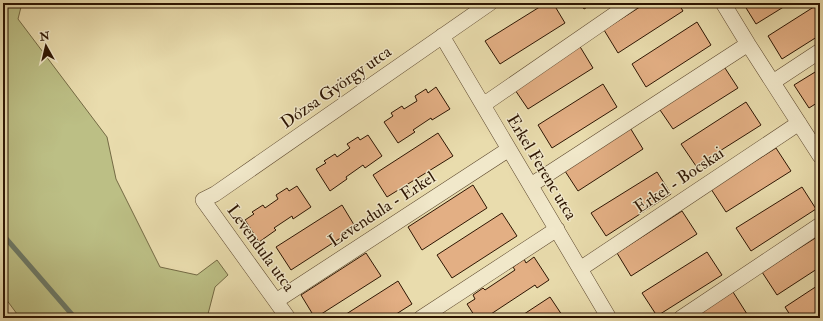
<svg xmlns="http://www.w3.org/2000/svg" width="823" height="321" font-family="'IM FELL Double Pica',serif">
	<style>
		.green { fill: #bcbf85; stroke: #746a44 }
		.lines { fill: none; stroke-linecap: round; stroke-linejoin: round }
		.stream { stroke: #6d7966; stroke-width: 5 }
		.building { fill: #e3af84; stroke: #2d1502 }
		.street-casing { stroke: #5c472d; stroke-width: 16 }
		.street { stroke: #f1e8ca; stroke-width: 15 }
		.labels { text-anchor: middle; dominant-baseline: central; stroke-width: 3; stroke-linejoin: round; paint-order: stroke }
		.street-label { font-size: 17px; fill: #2d1502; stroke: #f1e8ca }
	</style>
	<rect width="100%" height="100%" fill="#e9dcad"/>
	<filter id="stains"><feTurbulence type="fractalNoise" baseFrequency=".005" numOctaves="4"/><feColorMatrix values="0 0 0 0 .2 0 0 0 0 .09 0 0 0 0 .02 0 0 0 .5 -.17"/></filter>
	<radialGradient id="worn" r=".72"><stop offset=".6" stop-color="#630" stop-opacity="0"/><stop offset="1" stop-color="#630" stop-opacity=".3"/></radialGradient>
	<path class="green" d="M 3,3 L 22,3 L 18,19 L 107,137 L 116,179 L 160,267 L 197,275 L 217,260 L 228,275 L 215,287 L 208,314 L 210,318 L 20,318 L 3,295 Z"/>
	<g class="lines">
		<path class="stream" d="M 3,235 L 75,318"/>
	</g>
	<path class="building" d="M 546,3 L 553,3 L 565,23 L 500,64 L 485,41 Z
		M 580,3 L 594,3 L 584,9 Z
		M 646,3 L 678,3 L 683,11 L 618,53 L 604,30 Z
		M 743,3 L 790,3 L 756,24 Z
		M 820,3 L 820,35 L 782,59 L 768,36 Z
		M 697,22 L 711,45 L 646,87 L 632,64 Z
		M 579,45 L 593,68 L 528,109 L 513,87 Z
		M 723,65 L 738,88 L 673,129 L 658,107 Z
		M 820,69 L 820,101 L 809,108 L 794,85 Z
		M 603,84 L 617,107 L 552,148 L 538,125 Z
		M 436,87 L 450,109 L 432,120 L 431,118 L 413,130 L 415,132 L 398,143 L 384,122 L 393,116 L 391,113 L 402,106 L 404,109 L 417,101 L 415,96 L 426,89 L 428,93 Z
		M 746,102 L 761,125 L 696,166 L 681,144 Z
		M 629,126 L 643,149 L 578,191 L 563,168 Z
		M 438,133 L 453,156 L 387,197 L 373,175 Z
		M 368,135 L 382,156 L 365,168 L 363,165 L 346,177 L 347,179 L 330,191 L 316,169 L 326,163 L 324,161 L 335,154 L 337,157 L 350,148 L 347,144 L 358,137 L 360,140 Z
		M 776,148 L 791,171 L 726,212 L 711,189 Z
		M 657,172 L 671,194 L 606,236 L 591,213 Z
		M 473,185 L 487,208 L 422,250 L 408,227 Z
		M 297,186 L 311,207 L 293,219 L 292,216 L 274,228 L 276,230 L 259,242 L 245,220 L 254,214 L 252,212 L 263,205 L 265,208 L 278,199 L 276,195 L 287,188 L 289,191 Z
		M 802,187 L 816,209 L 751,251 L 736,228 Z
		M 342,205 L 356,228 L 291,270 L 276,247 Z
		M 682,211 L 697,234 L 631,276 L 617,253 Z
		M 502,213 L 517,236 L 452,278 L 437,255 Z
		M 820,235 L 820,267 L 777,295 L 762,272 Z
		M 707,252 L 722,275 L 657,316 L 642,293 Z
		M 366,253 L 381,276 L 315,318 L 301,295 Z
		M 534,257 L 549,280 L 537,288 L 535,285 L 491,314 L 493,317 L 491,318 L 476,318 L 467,304 L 475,299 L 473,295 L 483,288 L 485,290 L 515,270 L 513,267 L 524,259 L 526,263 Z
		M 398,281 L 412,304 L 390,318 L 340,318 Z
		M 820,284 L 820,316 L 818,318 L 792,318 L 785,307 Z
		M 733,292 L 747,314 L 742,318 L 691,318 Z
		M 550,297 L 564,318 L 518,318 Z"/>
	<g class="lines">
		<defs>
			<path id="street" d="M 723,3 L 748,44 L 820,156
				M 442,36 L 609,318
				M 773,82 L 820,51
				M 483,105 L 631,3
				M 531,185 L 748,44
				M 580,269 L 799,123
				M 276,301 L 509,149
				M 288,318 L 203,200 L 215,194 L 490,3
				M 421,318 L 557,229
				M 681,318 L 820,225"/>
		</defs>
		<use href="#street" class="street-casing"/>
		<use href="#street" class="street"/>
	</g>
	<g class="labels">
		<g class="street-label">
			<text transform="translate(336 87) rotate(-35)">Dózsa György utca</text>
			<text transform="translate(542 167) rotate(59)">Erkel Ferenc utca</text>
			<text transform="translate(679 180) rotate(-34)">Erkel - Bocskai</text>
			<text transform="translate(382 209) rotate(-33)">Levendula - Erkel</text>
			<text transform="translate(261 248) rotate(54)">Levendula utca</text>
		</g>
	</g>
	<rect width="823" height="321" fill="none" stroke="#e9dcad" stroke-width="16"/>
	<rect x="4" y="4" width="815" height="313" fill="none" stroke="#2d1502" stroke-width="2"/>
	<rect x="8" y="8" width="807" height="305" fill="none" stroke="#2d1502"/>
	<g transform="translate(46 46) rotate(352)" stroke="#f1e8ca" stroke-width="3" paint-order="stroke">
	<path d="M0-3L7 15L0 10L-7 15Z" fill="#2d1502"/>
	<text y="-6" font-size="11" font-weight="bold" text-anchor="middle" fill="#2d1502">N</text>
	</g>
	<rect width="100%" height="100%" filter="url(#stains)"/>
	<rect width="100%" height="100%" fill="url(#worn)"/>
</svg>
